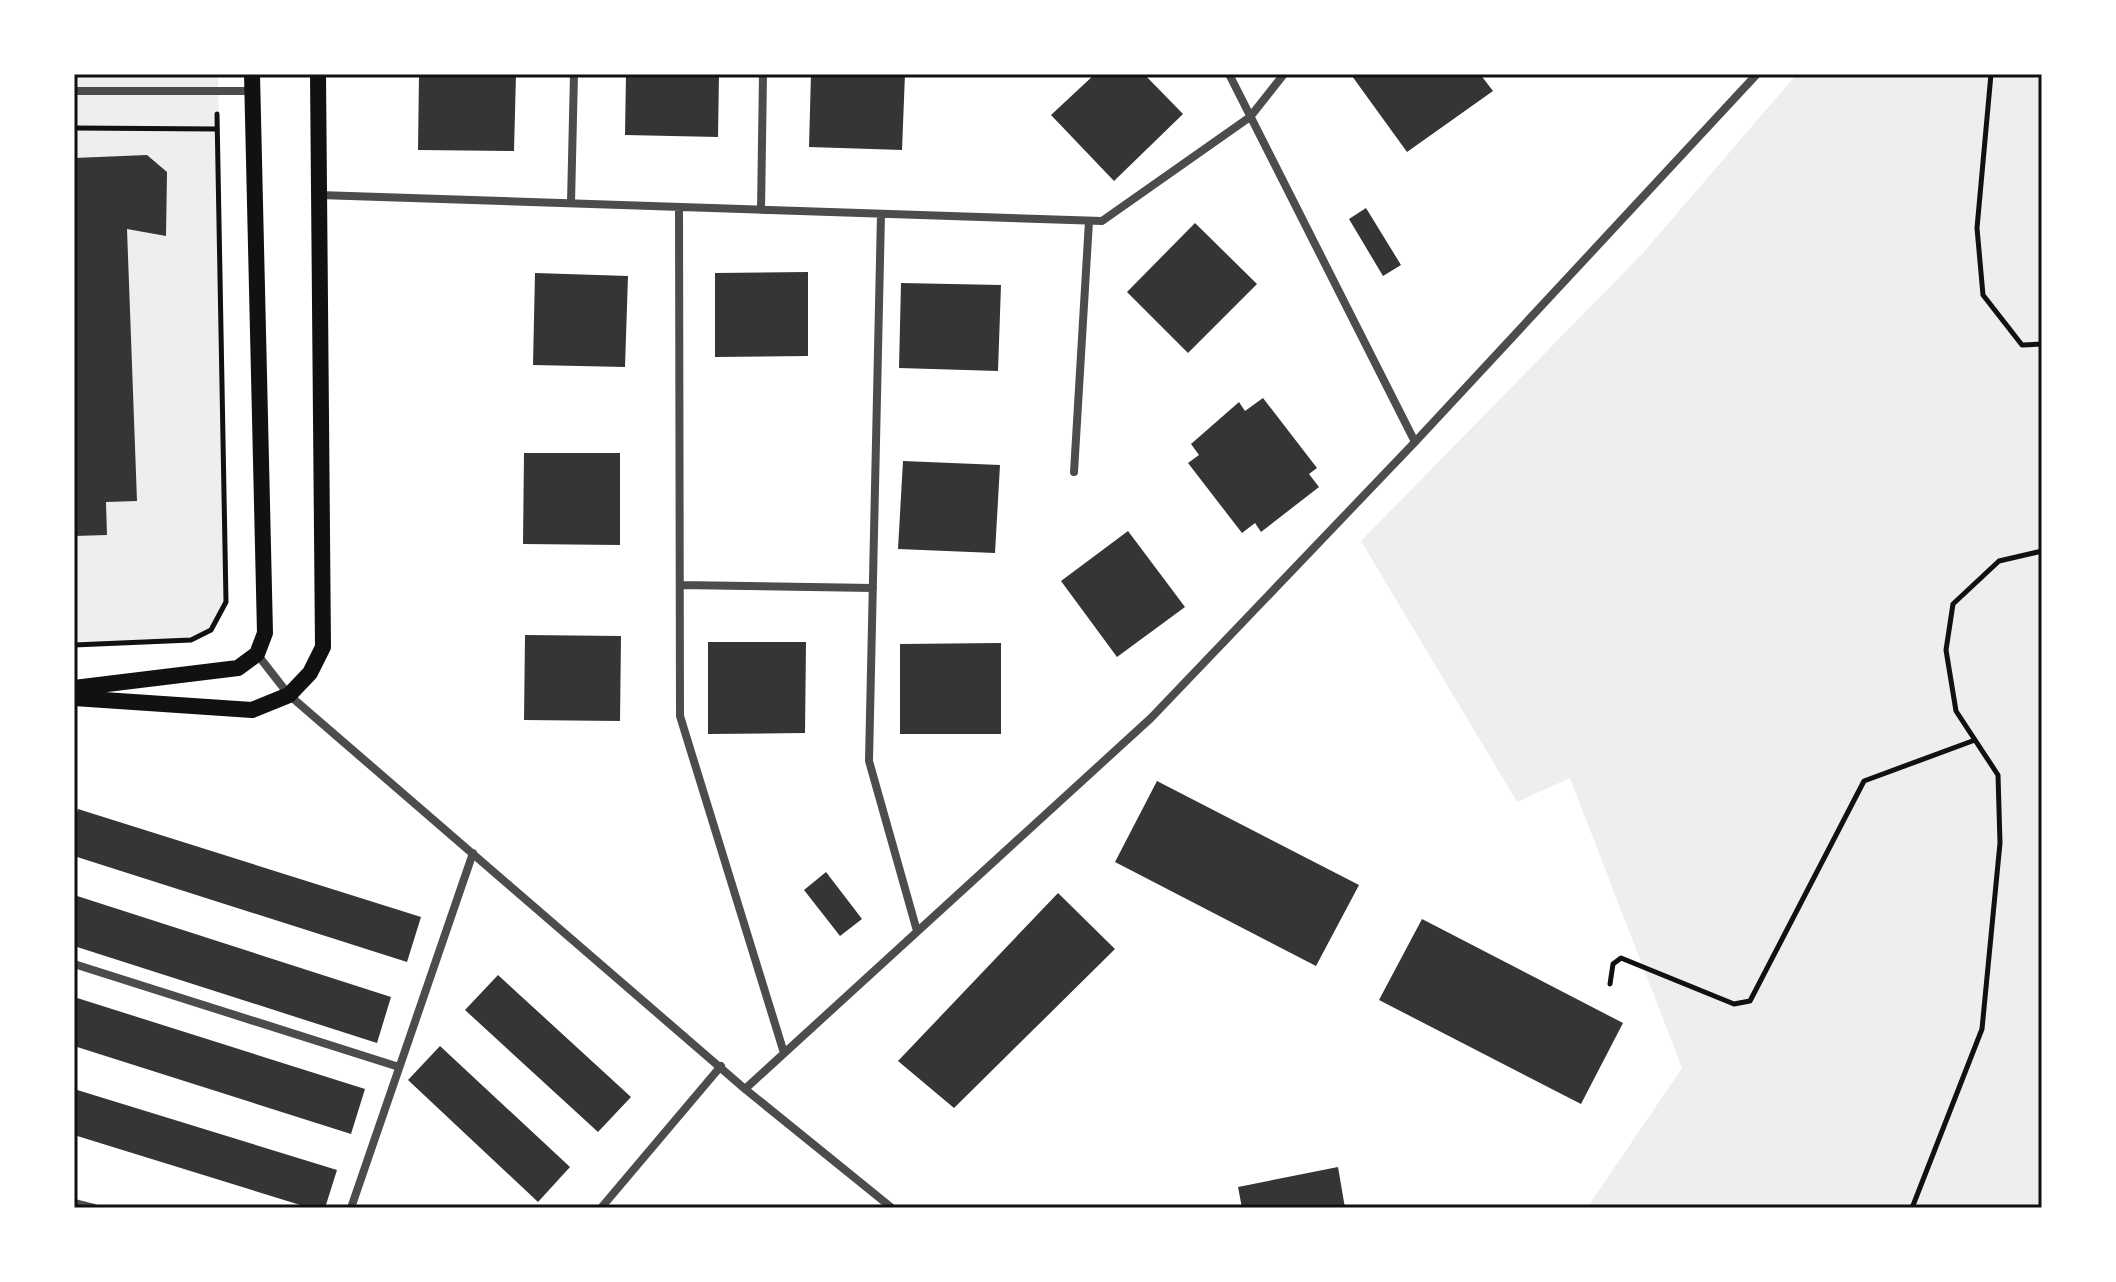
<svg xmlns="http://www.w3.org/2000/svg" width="2116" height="1282" font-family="Manrope,sans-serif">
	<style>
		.green { fill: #eee }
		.building { fill: #353535 }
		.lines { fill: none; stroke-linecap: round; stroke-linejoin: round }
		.path { stroke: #111; stroke-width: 5 }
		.minor { stroke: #4c4c4c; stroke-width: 8 }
		.secondary { stroke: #111; stroke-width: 16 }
		.neatline { fill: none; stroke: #111; stroke-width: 3 }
	</style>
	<rect width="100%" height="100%" fill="#fff"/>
	<path class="green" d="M 74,74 L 218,74 L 226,602 L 211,630 L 191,640 L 74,645 Z
		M 1797,74 L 2042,74 L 2042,1208 L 1587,1208 L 1682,1068 L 1570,778 L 1517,802 L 1361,541 L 1642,254 Z"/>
	<path class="building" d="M 419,74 L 516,74 L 514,151 L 418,150 Z
		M 626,74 L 719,74 L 718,137 L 625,135 Z
		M 811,74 L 905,74 L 902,150 L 809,147 Z
		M 1095,74 L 1144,74 L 1183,114 L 1114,181 L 1051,115 Z
		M 1355,74 L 1480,74 L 1493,91 L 1407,152 L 1352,76 Z
		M 147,155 L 167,172 L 166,236 L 127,229 L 137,501 L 106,502 L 107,535 L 74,536 L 74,158 Z
		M 1366,208 L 1401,265 L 1383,276 L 1349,219 Z
		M 1195,223 L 1257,284 L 1188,353 L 1127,292 Z
		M 808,272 L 808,356 L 715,357 L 715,273 Z
		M 535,273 L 628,276 L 625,367 L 533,365 Z
		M 901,283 L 1001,285 L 998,371 L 899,368 Z
		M 1263,398 L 1317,468 L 1309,474 L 1319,487 L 1261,532 L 1255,523 L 1242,533 L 1188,463 L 1199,455 L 1191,444 L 1239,402 L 1245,411 Z
		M 524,453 L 620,453 L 620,545 L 523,544 Z
		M 903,461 L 1000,465 L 995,553 L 898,549 Z
		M 1128,531 L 1185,607 L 1117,657 L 1061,581 Z
		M 525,635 L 621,636 L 620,721 L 524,720 Z
		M 708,642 L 806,642 L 805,733 L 708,734 Z
		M 1001,643 L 1001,734 L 900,734 L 900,644 Z
		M 1157,781 L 1359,885 L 1316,966 L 1115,862 Z
		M 78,809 L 421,917 L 407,962 L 74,856 L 74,822 Z
		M 826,872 L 862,919 L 840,936 L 804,890 Z
		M 1058,893 L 1115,949 L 954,1108 L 898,1061 Z
		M 74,895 L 391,997 L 377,1043 L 74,946 Z
		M 1422,919 L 1623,1023 L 1581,1104 L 1379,1000 Z
		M 498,975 L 631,1097 L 598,1132 L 465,1010 Z
		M 74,997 L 365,1089 L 351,1134 L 74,1046 Z
		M 440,1046 L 570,1167 L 538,1202 L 408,1080 Z
		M 74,1089 L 337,1170 L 325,1208 L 310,1208 L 74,1135 Z
		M 1338,1167 L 1345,1208 L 1242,1208 L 1238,1187 Z"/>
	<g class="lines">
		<path class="path" d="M 1991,74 L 1977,228 L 1983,295 L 2022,345 L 2042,344
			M 74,128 L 216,129
			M 74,645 L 191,640 L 211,630 L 226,602 L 217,114
			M 1610,984 L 1613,964 L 1621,958 L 1734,1004 L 1750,1001 L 1864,781 L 1975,740
			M 1912,1208 L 1982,1029 L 2000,843 L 1998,775 L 1956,711 L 1946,650 L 1953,604 L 1999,561 L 2042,551"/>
		<path class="minor" d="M 1229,74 L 1415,442
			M 74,91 L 252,91
			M 319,195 L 1102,221 L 1250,117 L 1284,74
			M 571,203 L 574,74
			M 679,207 L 680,716 L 784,1053
			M 761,210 L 763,74
			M 881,214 L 869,761 L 917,931
			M 1074,472 L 1089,221
			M 680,585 L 873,588
			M 257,654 L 289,695 L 745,1089 L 892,1208
			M 74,964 L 399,1067
			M 745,1089 L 1151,718 L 1415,442 L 1757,74
			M 74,1203 L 94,1208
			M 351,1208 L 473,853
			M 601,1208 L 721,1066"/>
		<path class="secondary" d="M 74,688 L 238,668 L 257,654 L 265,633 L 252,74
			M 74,698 L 252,710 L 289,695 L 310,673 L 323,647 L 318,74"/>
	</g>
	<rect width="2116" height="1282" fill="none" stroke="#ffffff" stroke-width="152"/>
	<rect x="76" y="76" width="1964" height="1130" class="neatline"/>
</svg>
